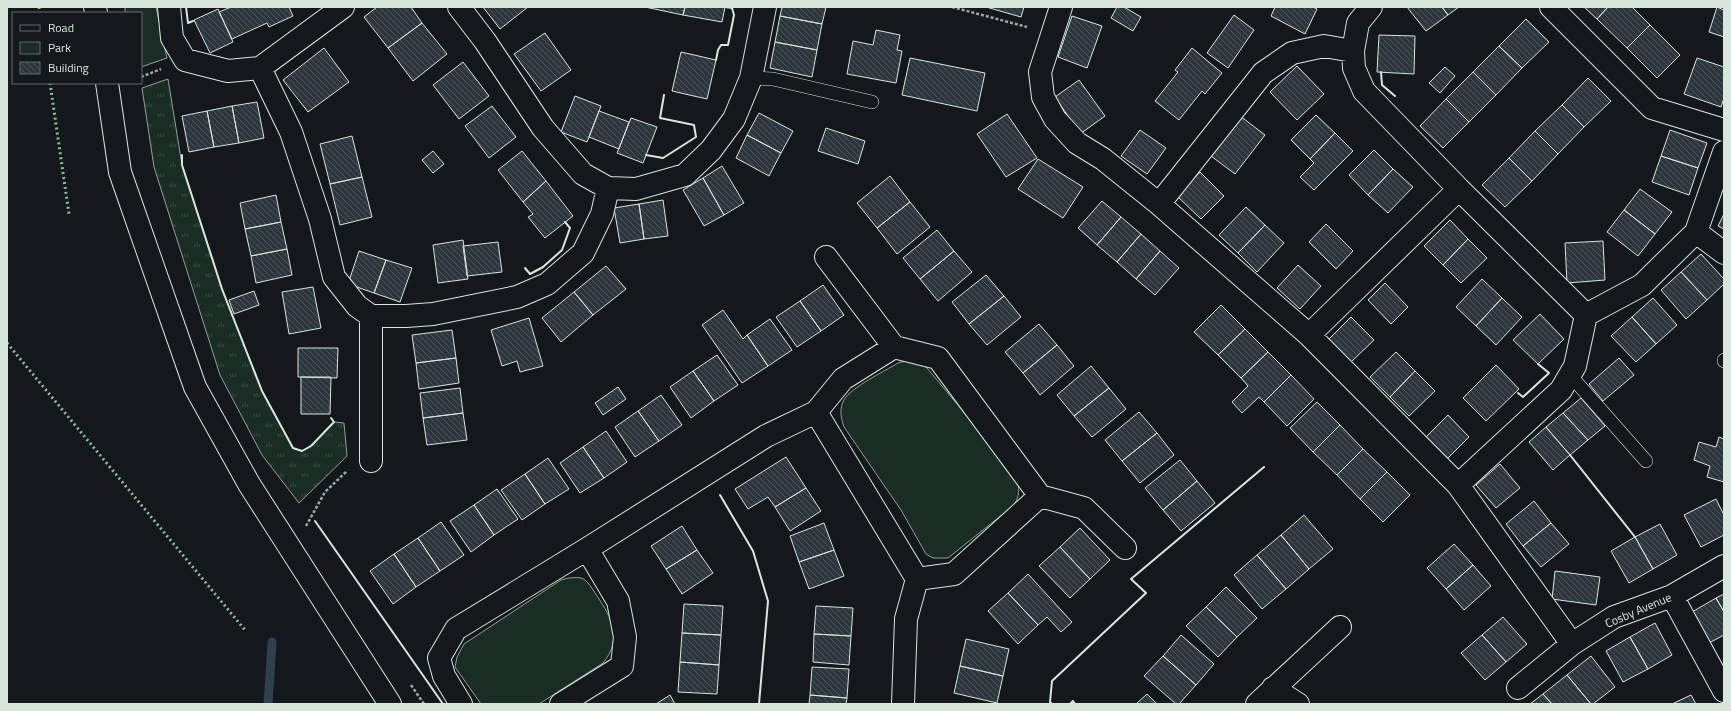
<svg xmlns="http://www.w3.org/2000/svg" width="1731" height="711" font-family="'Titillium Web',sans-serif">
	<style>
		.grass { fill: url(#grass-tufts); stroke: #939e99 }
		.park { fill: #1a2d24; stroke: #939e99 }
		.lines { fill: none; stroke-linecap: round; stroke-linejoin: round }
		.stream { stroke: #2f3f4d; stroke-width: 9 }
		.building { fill: url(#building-back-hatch); stroke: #d8e6dc }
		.lane-casing { stroke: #d8e6dc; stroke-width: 14 }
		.street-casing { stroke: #d8e6dc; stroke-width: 24 }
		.secondary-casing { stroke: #d8e6dc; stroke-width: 24 }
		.path { stroke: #9da8a2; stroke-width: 2.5; stroke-dasharray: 3 2; stroke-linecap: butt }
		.lane { stroke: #14181c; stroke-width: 13 }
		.street { stroke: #14181c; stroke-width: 22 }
		.secondary { stroke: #14181c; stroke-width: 22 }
		.hedge { stroke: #8ac095; stroke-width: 3; stroke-dasharray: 2 3; stroke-linecap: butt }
		.wall { stroke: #d8e6dc; stroke-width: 2 }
		.labels { text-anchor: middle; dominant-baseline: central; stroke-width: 3; stroke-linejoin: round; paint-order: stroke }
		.street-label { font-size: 12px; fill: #d8e6dc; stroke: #14181c }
	</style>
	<defs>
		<pattern id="grass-tufts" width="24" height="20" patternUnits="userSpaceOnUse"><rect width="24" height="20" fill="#1a2d24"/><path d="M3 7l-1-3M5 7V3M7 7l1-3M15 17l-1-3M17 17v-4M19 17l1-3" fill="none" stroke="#3b4b43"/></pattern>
		<pattern id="building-back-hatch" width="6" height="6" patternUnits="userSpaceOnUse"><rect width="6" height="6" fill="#2c363c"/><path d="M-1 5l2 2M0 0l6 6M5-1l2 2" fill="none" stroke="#4a5358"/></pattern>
	</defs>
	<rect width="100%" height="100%" fill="#14181c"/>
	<path class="grass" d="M 168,79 L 182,165 L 222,289 L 262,391 L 293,448 L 302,451 L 311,446 L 334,422 L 344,423 L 347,456 L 299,503 L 262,455 L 220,375 L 154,167 L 142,88 Z"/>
	<path class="park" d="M 125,7 L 156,7 L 167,58 L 141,67 L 141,13 L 125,13 Z
		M 906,361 L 922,364 L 927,368 L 1013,471 C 1019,483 1022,494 1013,506 L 948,558 L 933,558 L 926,554 L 901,510 L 844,427 C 841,419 839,408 844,400 C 850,388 885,371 898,363 Z
		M 568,578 C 572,578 577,577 581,578 C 588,580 593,590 597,596 C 612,618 623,639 603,663 L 539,704 L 481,704 L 455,667 L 457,657 L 464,644 L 561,580 Z"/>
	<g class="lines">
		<path class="stream" d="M 268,704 L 272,642"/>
	</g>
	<path class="building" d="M 231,7 L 289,7 L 293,16 L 269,27 L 267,23 L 232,39 L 219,12 Z
		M 377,7 L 411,7 L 422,23 L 388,48 L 364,17 Z
		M 483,7 L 528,7 L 500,29 Z
		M 645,7 L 685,7 L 683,15 Z
		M 685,7 L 725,7 L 722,22 L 683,15 Z
		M 782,7 L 826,7 L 822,24 L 780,16 Z
		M 986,7 L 1024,7 L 1021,17 Z
		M 1117,7 L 1124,7 L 1141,17 L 1133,31 L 1111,18 Z
		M 1275,7 L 1313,7 L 1317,9 L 1305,34 L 1271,16 Z
		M 1407,7 L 1442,7 L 1448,15 L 1426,31 Z
		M 1442,7 L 1459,7 L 1448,15 Z
		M 1584,7 L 1608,7 L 1597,19 Z
		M 1608,7 L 1632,7 L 1650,25 L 1627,48 L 1597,19 Z
		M 1717,7 L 1724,10 L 1724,37 L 1709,32 Z
		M 218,9 L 233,42 L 210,53 L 194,20 Z
		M 1234,15 L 1254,30 L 1228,68 L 1207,53 Z
		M 780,16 L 822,24 L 817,50 L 775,42 Z
		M 1072,16 L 1102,26 L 1087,68 L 1058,57 Z
		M 1526,19 L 1549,42 L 1522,68 L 1499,46 Z
		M 422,23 L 447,54 L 413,81 L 388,48 Z
		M 1650,25 L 1680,55 L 1657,78 L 1627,48 Z
		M 876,30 L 900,35 L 897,50 L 902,51 L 896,83 L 847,74 L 853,41 L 873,45 Z
		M 545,33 L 571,70 L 541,91 L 514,54 Z
		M 1379,35 L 1415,36 L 1414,74 L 1377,72 Z
		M 775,42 L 817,50 L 812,77 L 770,68 Z
		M 1499,46 L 1522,68 L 1496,95 L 1473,72 Z
		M 324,48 L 349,82 L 308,112 L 283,80 Z
		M 1192,48 L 1222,73 L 1205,94 L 1202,91 L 1179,120 L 1155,101 L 1178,72 L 1175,70 Z
		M 681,52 L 716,60 L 707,99 L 672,91 Z
		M 910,58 L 985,73 L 977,111 L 902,95 Z
		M 1697,58 L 1724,67 L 1724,98 L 1721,107 L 1684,94 Z
		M 463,62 L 489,96 L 459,119 L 433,85 Z
		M 1297,66 L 1324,94 L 1297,120 L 1270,92 Z
		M 1445,67 L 1455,76 L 1440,93 L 1429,83 Z
		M 1473,72 L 1496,95 L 1469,122 L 1446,99 Z
		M 1588,78 L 1611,101 L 1584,127 L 1562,105 Z
		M 1079,80 L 1105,116 L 1080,134 L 1055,97 Z
		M 575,96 L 601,106 L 587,142 L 561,132 Z
		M 1446,99 L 1469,122 L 1443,148 L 1420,126 Z
		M 257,102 L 264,138 L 239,143 L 232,106 Z
		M 1562,105 L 1584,127 L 1558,154 L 1535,131 Z
		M 232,106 L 239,143 L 214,147 L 207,111 Z
		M 492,106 L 516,137 L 489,158 L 465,126 Z
		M 207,111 L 214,147 L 189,152 L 182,116 Z
		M 599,111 L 629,122 L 619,149 L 589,137 Z
		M 759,113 L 793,131 L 781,153 L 747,135 Z
		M 1007,114 L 1037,158 L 1006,177 L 977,134 Z
		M 1316,115 L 1335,133 L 1310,159 L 1291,140 Z
		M 1240,116 L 1265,135 L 1235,174 L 1211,156 Z
		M 631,118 L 657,127 L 643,163 L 617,153 Z
		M 826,128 L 865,141 L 858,164 L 818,151 Z
		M 1140,130 L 1166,148 L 1147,174 L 1121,156 Z
		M 1670,130 L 1707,143 L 1698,168 L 1661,156 Z
		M 1535,131 L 1558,154 L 1532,181 L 1509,158 Z
		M 1335,133 L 1353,151 L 1314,190 L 1300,177 L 1314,163 L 1310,159 Z
		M 747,135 L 781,153 L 769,176 L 736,158 Z
		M 352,136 L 362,177 L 330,184 L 320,144 Z
		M 1374,150 L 1393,169 L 1368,195 L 1349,175 Z
		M 433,151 L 444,164 L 433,173 L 422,160 Z
		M 522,151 L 546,181 L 523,202 L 498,170 Z
		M 1661,156 L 1698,168 L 1689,195 L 1652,182 Z
		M 1509,158 L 1532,181 L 1505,207 L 1482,185 Z
		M 1038,159 L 1083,187 L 1063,218 L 1018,189 Z
		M 722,166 L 744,203 L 724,215 L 703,178 Z
		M 1393,169 L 1413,187 L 1388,213 L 1368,195 Z
		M 1200,172 L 1224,196 L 1201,219 L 1177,196 Z
		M 890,176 L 910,202 L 877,228 L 857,203 Z
		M 362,177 L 372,217 L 340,225 L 330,184 Z
		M 703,178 L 724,215 L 704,226 L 683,190 Z
		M 546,181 L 573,216 L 545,238 L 528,217 L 533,214 L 523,202 Z
		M 1640,189 L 1672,212 L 1655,234 L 1624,210 Z
		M 276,195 L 281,222 L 245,229 L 240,203 Z
		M 663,200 L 668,236 L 644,239 L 639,204 Z
		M 1102,201 L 1121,217 L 1097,245 L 1078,228 Z
		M 910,202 L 930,227 L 897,254 L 877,228 Z
		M 639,204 L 644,239 L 620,243 L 614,208 Z
		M 1246,207 L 1265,225 L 1238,253 L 1219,235 Z
		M 1624,210 L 1655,234 L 1638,256 L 1607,232 Z
		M 1724,214 L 1724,229 L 1718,226 Z
		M 1121,217 L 1141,234 L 1117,262 L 1097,245 Z
		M 1450,220 L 1468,239 L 1443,265 L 1424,246 Z
		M 281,222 L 287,249 L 251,256 L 245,229 Z
		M 1326,224 L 1353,251 L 1336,269 L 1309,242 Z
		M 1265,225 L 1284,243 L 1257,272 L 1238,253 Z
		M 937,230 L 954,251 L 920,279 L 903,258 Z
		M 1141,234 L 1160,251 L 1136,279 L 1117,262 Z
		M 1468,239 L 1487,258 L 1461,283 L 1443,265 Z
		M 463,240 L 468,279 L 438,283 L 433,245 Z
		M 1603,241 L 1605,280 L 1567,283 L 1565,243 Z
		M 498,242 L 502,272 L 467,276 L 463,246 Z
		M 287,249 L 292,275 L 256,283 L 251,256 Z
		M 359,251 L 386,260 L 374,293 L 348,284 Z
		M 954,251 L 972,272 L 938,301 L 920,279 Z
		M 1160,251 L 1179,268 L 1155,295 L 1136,279 Z
		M 1701,254 L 1724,279 L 1724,284 L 1707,300 L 1681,272 Z
		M 386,260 L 412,268 L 400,302 L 374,293 Z
		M 1298,265 L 1321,286 L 1300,309 L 1277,288 Z
		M 606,266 L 626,289 L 593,315 L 574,292 Z
		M 1681,272 L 1707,300 L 1686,319 L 1661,290 Z
		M 986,275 L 1004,296 L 969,324 L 952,302 Z
		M 1482,279 L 1502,298 L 1476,326 L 1456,307 Z
		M 1385,283 L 1408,307 L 1391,324 L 1368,300 Z
		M 823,285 L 844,315 L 821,331 L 800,301 Z
		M 313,287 L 321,328 L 289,334 L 282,292 Z
		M 254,291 L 259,305 L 234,314 L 229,300 Z
		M 574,292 L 593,315 L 561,342 L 542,318 Z
		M 1004,296 L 1021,317 L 987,345 L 969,324 Z
		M 1502,298 L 1522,317 L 1496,345 L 1476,326 Z
		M 1653,298 L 1677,325 L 1656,344 L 1632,317 Z
		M 800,301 L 821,331 L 797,347 L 776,317 Z
		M 1221,305 L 1245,329 L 1218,355 L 1194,332 Z
		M 723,310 L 743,339 L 747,335 L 768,366 L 742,383 L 702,325 Z
		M 1540,314 L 1564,339 L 1538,364 L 1513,340 Z
		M 1351,317 L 1374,340 L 1351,362 L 1328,340 Z
		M 1632,317 L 1656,344 L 1636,362 L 1611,336 Z
		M 529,318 L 543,366 L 520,372 L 517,361 L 502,366 L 491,330 Z
		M 770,319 L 792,350 L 768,366 L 747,335 Z
		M 1039,324 L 1057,345 L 1023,373 L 1005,352 Z
		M 1245,329 L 1268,352 L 1241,378 L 1218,355 Z
		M 452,330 L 456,358 L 416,363 L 412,335 Z
		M 1057,345 L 1074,366 L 1040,395 L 1023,373 Z
		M 298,348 L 338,348 L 337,378 L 298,377 Z
		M 1268,352 L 1291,375 L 1264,402 L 1259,397 L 1242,413 L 1232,402 L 1248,386 L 1241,378 Z
		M 1396,352 L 1415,371 L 1390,397 L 1370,377 Z
		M 717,355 L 738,385 L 714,401 L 693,371 Z
		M 456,358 L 459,383 L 419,389 L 416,363 Z
		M 1619,358 L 1634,375 L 1603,401 L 1589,384 Z
		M 1496,365 L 1519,389 L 1486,421 L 1463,398 Z
		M 1091,366 L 1109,388 L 1074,416 L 1057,395 Z
		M 693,371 L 714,401 L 691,418 L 670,387 Z
		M 1415,371 L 1435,391 L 1409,416 L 1390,397 Z
		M 1291,375 L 1314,399 L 1287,426 L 1264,402 Z
		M 301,377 L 331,377 L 330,414 L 301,414 Z
		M 618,387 L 626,399 L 603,415 L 595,403 Z
		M 460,388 L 463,413 L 423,418 L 420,393 Z
		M 1109,388 L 1126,409 L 1092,437 L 1074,416 Z
		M 661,395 L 682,425 L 659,441 L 638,411 Z
		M 1581,398 L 1605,426 L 1588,440 L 1563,413 Z
		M 1317,402 L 1340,425 L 1313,452 L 1290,428 Z
		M 638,411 L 659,441 L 635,457 L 615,427 Z
		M 1139,412 L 1157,433 L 1122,461 L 1105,440 Z
		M 463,413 L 467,440 L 427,445 L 423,418 Z
		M 1563,413 L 1588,440 L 1570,455 L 1546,427 Z
		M 1448,415 L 1469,437 L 1446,460 L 1425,438 Z
		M 1340,425 L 1363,449 L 1337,475 L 1313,452 Z
		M 1546,427 L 1570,455 L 1553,470 L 1529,442 Z
		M 606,431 L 627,462 L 604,478 L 583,447 Z
		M 1157,433 L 1174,455 L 1140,483 L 1122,461 Z
		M 1719,437 L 1724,439 L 1724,482 L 1707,477 L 1710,466 L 1694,460 L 1699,442 L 1716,447 Z
		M 583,447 L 604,478 L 580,493 L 560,463 Z
		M 1363,449 L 1387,472 L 1360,499 L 1337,475 Z
		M 786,457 L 806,488 L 775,507 L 768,497 L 748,509 L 735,489 Z
		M 548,458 L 569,489 L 545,504 L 525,474 Z
		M 1180,460 L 1197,481 L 1163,510 L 1145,488 Z
		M 1500,464 L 1520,488 L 1496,508 L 1476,485 Z
		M 1387,472 L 1410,495 L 1383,522 L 1360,499 Z
		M 525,474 L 545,504 L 522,520 L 501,490 Z
		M 1197,481 L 1215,503 L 1181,531 L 1163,510 Z
		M 806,488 L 821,511 L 790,531 L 775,507 Z
		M 497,489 L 518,519 L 494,535 L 474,505 Z
		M 1716,499 L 1724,515 L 1724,535 L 1701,547 L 1684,515 Z
		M 1534,501 L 1551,523 L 1523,546 L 1506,524 Z
		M 474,505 L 494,535 L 471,552 L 450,521 Z
		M 1304,515 L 1333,549 L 1309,569 L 1281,535 Z
		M 441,522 L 464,555 L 440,571 L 418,538 Z
		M 824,523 L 834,550 L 799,562 L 790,536 Z
		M 1551,523 L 1569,544 L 1541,567 L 1523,546 Z
		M 1660,524 L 1677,555 L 1653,569 L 1635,537 Z
		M 682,526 L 697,550 L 666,569 L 651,546 Z
		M 1080,528 L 1110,560 L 1090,579 L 1060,547 Z
		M 1281,535 L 1309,569 L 1286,589 L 1257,555 Z
		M 1635,537 L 1653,569 L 1629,583 L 1611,551 Z
		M 418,538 L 440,571 L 416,587 L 394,554 Z
		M 1454,544 L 1473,565 L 1446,589 L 1427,568 Z
		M 1060,547 L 1090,579 L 1070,598 L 1039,566 Z
		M 697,550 L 713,573 L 682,594 L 666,569 Z
		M 834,550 L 844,576 L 809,589 L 799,562 Z
		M 394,554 L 416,587 L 393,604 L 370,571 Z
		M 1257,555 L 1286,589 L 1262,609 L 1234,575 Z
		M 1473,565 L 1491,586 L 1464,610 L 1446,589 Z
		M 1555,571 L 1600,577 L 1596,605 L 1552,599 Z
		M 1028,574 L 1072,622 L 1061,632 L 1047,617 L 1038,625 L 1008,593 Z
		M 1226,587 L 1257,618 L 1237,637 L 1206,607 Z
		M 1008,593 L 1038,625 L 1018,644 L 988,611 Z
		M 1724,594 L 1724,612 L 1716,598 Z
		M 1716,598 L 1724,612 L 1724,635 L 1709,643 L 1692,612 Z
		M 684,604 L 723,606 L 721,635 L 682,633 Z
		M 816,606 L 853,608 L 851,636 L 814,634 Z
		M 1206,607 L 1237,637 L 1218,657 L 1186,626 Z
		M 1503,617 L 1527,644 L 1506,662 L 1482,635 Z
		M 1655,623 L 1672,655 L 1648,669 L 1630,637 Z
		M 682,633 L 721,635 L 719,665 L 680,662 Z
		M 814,634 L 851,636 L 849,665 L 813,662 Z
		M 1181,635 L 1214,664 L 1196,685 L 1163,656 Z
		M 1482,635 L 1506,662 L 1485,680 L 1461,653 Z
		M 1630,637 L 1648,669 L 1623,682 L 1606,651 Z
		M 966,639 L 1009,649 L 1003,676 L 960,666 Z
		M 1163,656 L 1196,685 L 1179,704 L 1176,704 L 1144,676 Z
		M 1591,656 L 1615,687 L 1593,704 L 1591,704 L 1567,675 Z
		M 680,662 L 719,665 L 717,694 L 678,692 Z
		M 960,666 L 1003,676 L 997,703 L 954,693 Z
		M 812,667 L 849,669 L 847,698 L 810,695 Z
		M 1567,675 L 1591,704 L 1552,704 L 1543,694 Z
		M 1147,694 L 1157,704 L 1136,704 Z
		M 1543,694 L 1552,704 L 1530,704 Z
		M 670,695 L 675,704 L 656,704 Z
		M 810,695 L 847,698 L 846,704 L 809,704 Z
		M 1691,695 L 1696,704 L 1672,704 Z"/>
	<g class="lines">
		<defs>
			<path id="lane" d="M 751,78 L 773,79 L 872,102
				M 1724,361 L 1724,360
				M 1570,375 L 1646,461"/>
			<path id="street" d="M 169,7 L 172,38 L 185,60 L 228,71 L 260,68 L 343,7
				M 459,7 L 485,41 L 543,128 L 583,174 L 608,188 L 636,189 L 685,175 L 711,150 L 734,119 L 751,78 L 765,7
				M 1061,7 L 1040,72 L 1043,97 L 1055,119 L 1077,143 L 1103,159 L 1159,204 L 1309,335 L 1458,485 L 1572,644
				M 1551,7 L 1652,108 L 1724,130
				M 1353,51 L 1354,68 L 1364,91 L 1459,189
				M 260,68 L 291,132 L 320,219 L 334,277 L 357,306 L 371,316 L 406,316 L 433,314 L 517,297 L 547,284 L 583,253 L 602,214 L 608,188
				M 1159,204 L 1263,73 L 1292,53 L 1324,46 L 1353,51 L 1358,23 L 1371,7
				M 1696,232 L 1724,253
				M 826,257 L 894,347 L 938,358 L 1040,496 L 954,574 L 917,579 L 906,619 L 903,704
				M 1309,335 L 1459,189 L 1586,315
				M 816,412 L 917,579
				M 371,461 L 371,316
				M 1458,485 L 1561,390 L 1575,366 L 1586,315 L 1642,285 L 1696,232 L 1724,152
				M 1040,496 L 1084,508 L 1125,548
				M 1672,596 L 1724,691
				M 1273,688 L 1298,704
				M 1518,688 L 1572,644 L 1614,617 L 1672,596 L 1724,566
				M 461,704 L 444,676 L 439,658 L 456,629 L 587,549 L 766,436 L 816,412 L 843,379 L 894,347
				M 561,704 L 622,666 L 625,637 L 618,601 L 587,549
				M 1257,704 L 1340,627"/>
			<path id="secondary" d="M 95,7 L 96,13
				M 107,83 L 120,172 L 195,387 L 249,484 L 390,704"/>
		</defs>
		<use href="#lane" class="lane-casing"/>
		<use href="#street" class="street-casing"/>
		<use href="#secondary" class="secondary-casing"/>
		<path class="path" d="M 952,7 L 1027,27
			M 141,77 L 161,69
			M 306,526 L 325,492 L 347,471
			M 411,685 L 424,704"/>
		<use href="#lane" class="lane"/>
		<use href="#street" class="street"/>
		<use href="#secondary" class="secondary"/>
		<path class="hedge" d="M 39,7 L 40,13
			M 50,83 L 69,214
			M 7,343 L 245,630"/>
		<path class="wall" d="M 186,7 L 188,23 L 193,21
			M 716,60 L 718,50 L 721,45 L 728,45 L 734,15 L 732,8 L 725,7
			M 1381,72 L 1382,85 L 1395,96
			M 182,155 L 182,165 L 222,289 L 262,391 L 293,448 L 302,451 L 311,446 L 334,422 L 331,418
			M 646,155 L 663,158 L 696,137 L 694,125 L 660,118 L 664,95
			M 525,268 L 530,274 L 543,267 L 562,250 L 570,228 L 565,222
			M 1518,393 L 1523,397 L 1549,373 L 1538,364
			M 1570,455 L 1635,537
			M 720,495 L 753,551 L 768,601 L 759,704
			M 315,521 L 443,704
			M 1052,704 L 1050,702 L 1052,681 L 1146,593 L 1131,579 L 1264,467
			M 1070,704 L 1073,701 L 1075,704"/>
	</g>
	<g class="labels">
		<g class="street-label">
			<text transform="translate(1638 610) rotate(-23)">Cosby Avenue</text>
		</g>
	</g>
	<rect width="1731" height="711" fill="none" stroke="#d8e6dc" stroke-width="16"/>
	<rect x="12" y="12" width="130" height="72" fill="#14181c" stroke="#626a69"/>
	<rect x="20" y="25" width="20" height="6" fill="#14181c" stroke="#626a69"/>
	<text x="48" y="32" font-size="12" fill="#d8e6dc">Road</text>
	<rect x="20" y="42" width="20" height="12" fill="#1a2d24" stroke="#626a69"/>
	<text x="48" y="52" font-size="12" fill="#d8e6dc">Park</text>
	<rect x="20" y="62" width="20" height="12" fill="url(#building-back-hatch)" stroke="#626a69"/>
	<text x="48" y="72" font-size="12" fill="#d8e6dc">Building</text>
</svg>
